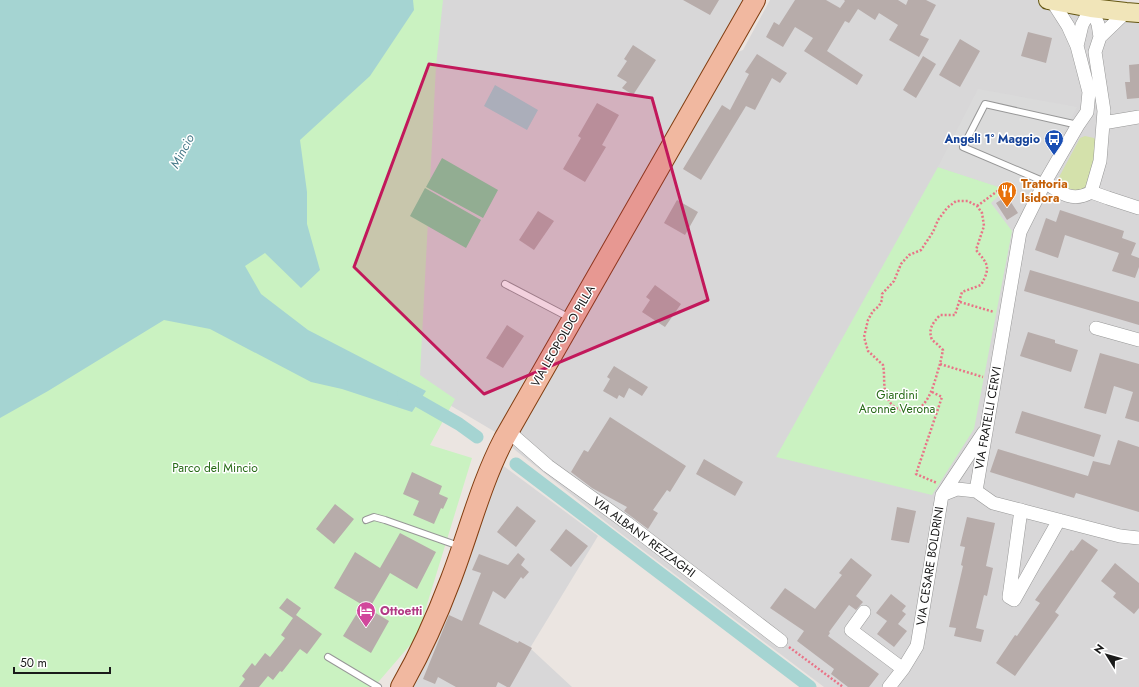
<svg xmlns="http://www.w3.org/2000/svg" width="1139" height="687" font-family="Jost,sans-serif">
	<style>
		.residential { fill: #d8d7d8 }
		.grass { fill: #d4e1ab }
		.park { fill: #caf2c1 }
		.pitch { fill: #86d2a0 }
		.parking { fill: #dadada }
		.water { fill: #a5d4d2 }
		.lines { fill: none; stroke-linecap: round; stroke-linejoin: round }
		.canal { stroke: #a5d4d2; stroke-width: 13 }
		.building { fill: #b7acaa }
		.service-casing { stroke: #979797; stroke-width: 8 }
		.minor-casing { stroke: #979797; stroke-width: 14 }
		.secondary-casing { stroke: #635510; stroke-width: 20 }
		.primary-casing { stroke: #813d10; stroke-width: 22 }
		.path { stroke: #e97387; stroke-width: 2.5; stroke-dasharray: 2 2; stroke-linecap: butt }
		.service { stroke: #fff; stroke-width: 6 }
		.minor { stroke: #fff; stroke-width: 13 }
		.secondary { stroke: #f1e5b9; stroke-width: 18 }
		.primary { stroke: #f1b8a0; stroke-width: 20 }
		.marked { fill: #c2185b; fill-opacity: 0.2; stroke: #c2185b; stroke-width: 3; stroke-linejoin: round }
		.labels { text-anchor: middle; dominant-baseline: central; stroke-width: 3; stroke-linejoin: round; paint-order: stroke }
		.transit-label { font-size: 12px; font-weight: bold; fill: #164399; stroke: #fff; text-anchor: end }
		.food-label { font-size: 12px; font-weight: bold; fill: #c56008; stroke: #fff; text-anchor: start }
		.street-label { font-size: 12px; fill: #1a1a1a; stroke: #fff }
		.park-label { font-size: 12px; fill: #266a16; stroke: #fff }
		.hotel-label { font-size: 12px; font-weight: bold; fill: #b23c85; stroke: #fff; text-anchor: start }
		.water-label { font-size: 13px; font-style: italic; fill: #487a89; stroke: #fff }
	</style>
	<rect width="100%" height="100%" fill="#ebe5e1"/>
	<path class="residential" d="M 413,0 L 750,0 L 502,436 L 426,391 L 265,253 Z
		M 770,0 L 1037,0 L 1048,3 L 1139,14 L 1139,687 L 824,687 L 611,526 L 510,446 L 730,55 L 743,50 Z
		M 501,464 L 598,536 L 530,648 L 572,687 L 408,687 L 467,567 Z"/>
	<path class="grass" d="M 1085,136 L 1094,138 L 1096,141 L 1092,178 L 1089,185 L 1080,191 L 1064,188 L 1058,179 L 1080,138 Z"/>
	<path class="park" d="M 0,0 L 443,0 L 436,66 L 420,375 L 455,399 L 430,445 L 472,458 L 417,637 L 374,687 L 0,687 Z
		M 938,167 L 1005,189 L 991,203 L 1012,231 L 974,429 L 932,495 L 776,457 Z"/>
	<path class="pitch" d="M 442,158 L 498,190 L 483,218 L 426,187 Z
		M 425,188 L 481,220 L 466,248 L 410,216 Z"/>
	<path class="parking" d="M 978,89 L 1077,107 L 1032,192 L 1005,189 L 938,167 Z"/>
	<path class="water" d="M 0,0 L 413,0 L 414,10 L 370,76 L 300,140 L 307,192 L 307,224 L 320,270 L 301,288 L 265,253 L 245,266 L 261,294 L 308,330 L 426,391 L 412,412 L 342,389 L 311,382 L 210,329 L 164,320 L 48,391 L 0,418 Z
		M 495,85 L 538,110 L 527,130 L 484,106 Z"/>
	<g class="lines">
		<path class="canal" d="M 404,394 L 410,396 L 459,424 L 477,437
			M 516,464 L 810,687"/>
	</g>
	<path class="building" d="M 683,0 L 719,0 L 710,15 Z
		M 795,0 L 826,0 L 840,8 L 845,1 L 844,0 L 898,0 L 906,5 L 908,0 L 926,0 L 936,5 L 920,35 L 929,39 L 919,57 L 889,40 L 898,25 L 879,13 L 875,20 L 858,9 L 849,23 L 845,21 L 827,51 L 863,75 L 857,85 L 804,51 L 813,38 L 795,27 L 783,47 L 766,37 L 774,22 L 779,25 Z
		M 1028,32 L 1052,38 L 1046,63 L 1021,56 Z
		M 960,39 L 980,51 L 960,87 L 939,75 Z
		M 633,45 L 656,60 L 633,95 L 622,88 L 627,82 L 617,76 L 627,61 L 624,59 Z
		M 757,54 L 787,73 L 780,83 L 772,78 L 755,110 L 746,106 L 701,180 L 683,169 L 722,105 L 730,110 L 749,74 L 745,72 Z
		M 923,56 L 936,64 L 916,98 L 903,90 Z
		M 1139,64 L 1139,98 L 1127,99 L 1125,82 L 1130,82 L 1129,65 Z
		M 597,103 L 619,115 L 602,145 L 606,147 L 585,182 L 563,169 L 581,138 L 578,136 Z
		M 1007,196 L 1018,213 L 1007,220 L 996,203 Z
		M 677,200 L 698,212 L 685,235 L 664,223 Z
		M 1060,210 L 1124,231 L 1122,238 L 1136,243 L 1131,255 L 1139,258 L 1139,267 L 1135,278 L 1112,271 L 1119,253 L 1065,235 L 1058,258 L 1035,250 L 1046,218 L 1056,222 Z
		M 538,211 L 554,221 L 534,250 L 519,240 Z
		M 1030,270 L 1139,302 L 1139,325 L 1024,291 Z
		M 655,285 L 681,304 L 665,327 L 642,312 L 650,300 L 646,297 Z
		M 507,325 L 524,336 L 503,368 L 486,358 Z
		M 1028,332 L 1055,340 L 1055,343 L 1078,350 L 1071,372 L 1020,356 Z
		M 1100,353 L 1139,364 L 1139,422 L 1125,418 L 1133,392 L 1114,386 L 1106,414 L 1084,408 Z
		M 614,366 L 648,387 L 642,396 L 629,388 L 624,398 L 619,395 L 617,399 L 603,391 L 610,379 L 607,377 Z
		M 1022,411 L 1101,435 L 1094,457 L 1015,433 Z
		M 610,417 L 686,466 L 670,492 L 667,490 L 653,510 L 658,513 L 648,529 L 624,511 L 627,507 L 592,488 L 571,472 L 584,450 L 588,452 Z
		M 1118,440 L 1139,447 L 1139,512 L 1076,493 L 1074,498 L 990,472 L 998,449 L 1088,476 L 1093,461 L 1110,465 Z
		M 704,459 L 743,482 L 735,496 L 696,474 Z
		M 412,472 L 442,486 L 439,494 L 448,498 L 443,509 L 441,508 L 434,524 L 413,515 L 419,501 L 403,494 Z
		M 335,504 L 354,519 L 334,544 L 316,529 Z
		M 517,506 L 536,521 L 516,547 L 497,532 Z
		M 897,507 L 916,511 L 909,543 L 891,540 Z
		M 967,517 L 995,523 L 986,566 L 993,568 L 987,596 L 984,595 L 976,628 L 984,630 L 981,642 L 954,636 L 956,628 L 949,627 L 963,566 L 961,565 L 965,547 L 960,546 Z
		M 566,529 L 588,546 L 571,567 L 550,550 Z
		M 400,533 L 436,552 L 417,589 L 390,573 L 369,609 L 389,621 L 371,653 L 343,636 L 362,605 L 366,607 L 334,588 L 355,552 L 380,568 Z
		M 1082,539 L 1098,550 L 1055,612 L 1059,615 L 1015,676 L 996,663 L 1015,635 L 1017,636 L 1040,603 L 1035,600 L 1064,560 L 1071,550 L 1073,551 Z
		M 518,553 L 525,559 L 521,565 L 529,572 L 523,579 L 521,577 L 505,599 L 493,591 L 479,624 L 518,643 L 519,641 L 532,648 L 510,687 L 507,687 L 498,682 L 496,687 L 456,687 L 438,677 L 435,684 L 423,679 L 449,615 L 462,621 L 481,573 L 472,570 L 479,554 L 508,565 Z
		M 851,558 L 872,575 L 856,596 L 863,602 L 856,610 L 849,605 L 829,632 L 830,633 L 828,636 L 879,674 L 869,687 L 848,687 L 831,674 L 834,669 L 797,641 L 804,631 L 770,608 L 785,588 L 815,609 L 842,575 L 839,573 Z
		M 1115,563 L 1139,583 L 1139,608 L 1134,614 L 1113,597 L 1116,593 L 1101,581 Z
		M 891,594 L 906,606 L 902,611 L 906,614 L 898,624 L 907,631 L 894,647 L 877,634 L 887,621 L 876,613 Z
		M 287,598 L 301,608 L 296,615 L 322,634 L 307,654 L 300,649 L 282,672 L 280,671 L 273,680 L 268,676 L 259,687 L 239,687 L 245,679 L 242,676 L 252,663 L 255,666 L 265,653 L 270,657 L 285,638 L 281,635 L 293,618 L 279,608 Z"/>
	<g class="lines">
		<defs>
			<path id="service" d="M 1045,182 L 963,147 L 985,104 L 1078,125
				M 505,284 L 570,318
				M 366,520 L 374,517 L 385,520 L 459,546
				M 328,657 L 378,687"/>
			<path id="minor" d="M 1052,1 L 1068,26 L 1077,46 L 1089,92 L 1087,112 L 1078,125 L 1045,182 L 1020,232 L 976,491 L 993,503 L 1120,536 L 1139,538
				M 1100,37 L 1126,12
				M 1077,46 L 1082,25 L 1091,8
				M 1103,123 L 1139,117
				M 1045,182 C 1060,193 1073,203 1091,192 L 1100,161 L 1104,111 L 1095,52 L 1100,37 L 1098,24 L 1091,8
				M 1091,192 L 1108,198 L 1139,208
				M 1096,328 L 1139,340
				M 508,431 L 548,466 L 627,523 L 781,641
				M 942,495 L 957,489 L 976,491
				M 1021,510 L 1009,597 L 1014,600 L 1059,520
				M 864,612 L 851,630 L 903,669
				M 889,687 L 903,669 L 917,646 L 942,495 L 984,432"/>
			<path id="secondary" d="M 1048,0 L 1091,8 L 1126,12 L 1139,13"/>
			<path id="primary" d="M 401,687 C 421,652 437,616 451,579 C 469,532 481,483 504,439 L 755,0"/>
		</defs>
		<use href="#service" class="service-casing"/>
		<use href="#minor" class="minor-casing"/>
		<use href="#secondary" class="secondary-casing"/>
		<use href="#primary" class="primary-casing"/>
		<path class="path" d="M 977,206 L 999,190
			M 960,302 L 994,312
			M 940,364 C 934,382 928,419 901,410 C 894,408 889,403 886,395 C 883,385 885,375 883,365 L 868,351 L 864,337 L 868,320 L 873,311 L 879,306 L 882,300 L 882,294 L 894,281 L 901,264 L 909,255 L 921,250 L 933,232 L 938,220 L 947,208 L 956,201 L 968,201 L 977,206 L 982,213 L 984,226 L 976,250 C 988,264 991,267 981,285 L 962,292 L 955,315 L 940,315 C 932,324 928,329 932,340 L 937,344 L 943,350 L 940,364 L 983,377
			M 932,392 L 942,397 L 916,474 L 937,483
			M 789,647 L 843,687"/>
		<use href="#service" class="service"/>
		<use href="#minor" class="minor"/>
		<use href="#secondary" class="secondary"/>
		<use href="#primary" class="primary"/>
	</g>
	<path class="marked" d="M 429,64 L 652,98 L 708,300 L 484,394 L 354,267 Z"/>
	<defs>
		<symbol id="bus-pin" viewBox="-11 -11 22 30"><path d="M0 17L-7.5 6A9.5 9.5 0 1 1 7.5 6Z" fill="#1a4fb4" stroke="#fff"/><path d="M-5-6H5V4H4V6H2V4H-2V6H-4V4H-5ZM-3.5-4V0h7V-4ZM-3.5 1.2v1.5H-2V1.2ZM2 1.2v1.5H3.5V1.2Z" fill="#fff"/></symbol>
		<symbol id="restaurant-pin" viewBox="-11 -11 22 30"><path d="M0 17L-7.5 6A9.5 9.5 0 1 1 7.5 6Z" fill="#e8710a" stroke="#fff"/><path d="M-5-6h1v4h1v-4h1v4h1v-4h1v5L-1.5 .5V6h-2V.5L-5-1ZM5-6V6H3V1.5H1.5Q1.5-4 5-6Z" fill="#fff"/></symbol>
		<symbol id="hotel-pin" viewBox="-11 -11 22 30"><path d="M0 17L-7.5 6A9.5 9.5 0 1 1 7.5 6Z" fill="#d1479c" stroke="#fff"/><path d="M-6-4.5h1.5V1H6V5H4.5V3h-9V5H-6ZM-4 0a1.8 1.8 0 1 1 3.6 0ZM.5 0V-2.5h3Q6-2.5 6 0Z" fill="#fff"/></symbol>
	</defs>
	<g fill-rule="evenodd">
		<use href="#bus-pin" x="1043" y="128" width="22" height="30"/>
		<use href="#restaurant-pin" x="996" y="180" width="22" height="30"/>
		<use href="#hotel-pin" x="355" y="600" width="22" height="30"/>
	</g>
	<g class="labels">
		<g class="transit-label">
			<text x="1040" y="139">Angeli 1° Maggio</text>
		</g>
		<g class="food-label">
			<text x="1021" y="184">Trattoria<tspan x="1021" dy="14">Isidora</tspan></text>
		</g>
		<g class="street-label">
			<text transform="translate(563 336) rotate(-60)">VIA LEOPOLDO PILLA</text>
			<text transform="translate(988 418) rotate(-80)">VIA FRATELLI CERVI</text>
			<text transform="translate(644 537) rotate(37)">VIA ALBANY REZZAGHI</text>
			<text transform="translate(930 566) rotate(-81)">VIA CESARE BOLDRINI</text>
		</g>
		<g class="park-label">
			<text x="897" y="395">Giardini<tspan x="897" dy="14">Aronne Verona</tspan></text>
			<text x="215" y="468">Parco del Mincio</text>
		</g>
		<g class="hotel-label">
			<text x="380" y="611">Ottoetti</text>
		</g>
		<g class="water-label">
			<text transform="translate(182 151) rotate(-62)">Mincio</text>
		</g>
	</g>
	<g transform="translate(1107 655) rotate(307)" stroke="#ffffff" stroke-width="3" paint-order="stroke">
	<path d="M0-3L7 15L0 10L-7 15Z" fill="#1a1a1a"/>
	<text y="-6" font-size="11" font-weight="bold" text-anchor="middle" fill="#1a1a1a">N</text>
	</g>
	<path d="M14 667v6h96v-6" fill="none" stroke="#1a1a1a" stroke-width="2"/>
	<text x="20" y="667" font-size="12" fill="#1a1a1a" stroke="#ffffff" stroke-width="3" paint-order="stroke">50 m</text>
</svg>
